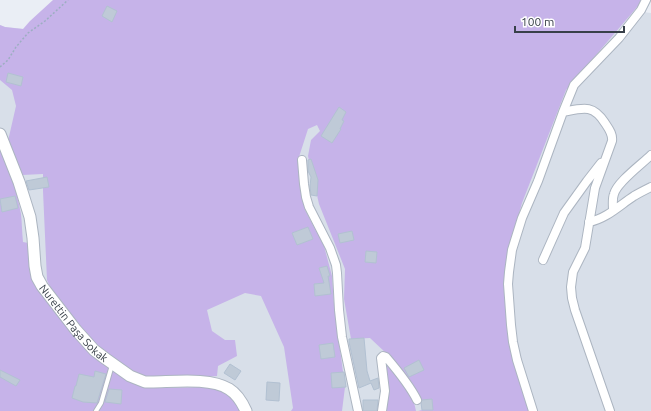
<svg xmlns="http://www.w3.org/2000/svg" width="651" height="411" font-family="Ubuntu,sans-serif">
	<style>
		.residential { fill: #d8dfe9 }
		.green { fill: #c6b3e9 }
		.building { fill: #bfcad7; stroke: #b2c1d2 }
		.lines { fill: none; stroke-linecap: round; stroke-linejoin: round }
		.service-casing { stroke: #acb5c1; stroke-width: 6 }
		.minor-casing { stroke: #acb5c1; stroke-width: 10 }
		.tertiary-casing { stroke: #acb5c1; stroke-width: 13 }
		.path { stroke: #9daec2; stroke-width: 1.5; stroke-dasharray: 2 2; stroke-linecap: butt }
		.service { stroke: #fff; stroke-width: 4 }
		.minor { stroke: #fff; stroke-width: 8 }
		.tertiary { stroke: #fff; stroke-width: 11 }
		.labels { text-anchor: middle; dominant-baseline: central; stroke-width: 3; stroke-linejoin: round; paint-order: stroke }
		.street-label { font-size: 11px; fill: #384049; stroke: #fff }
	</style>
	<rect width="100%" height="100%" fill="#eaeef5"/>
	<path class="residential" d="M 599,7 L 651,13 L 651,411 L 0,411 L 0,25 L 5,27 L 535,81 Z"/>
	<path class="green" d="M 53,0 L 642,0 L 638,6 L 566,90 L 522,203 L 507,256 L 505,275 L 505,301 L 508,333 L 512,355 L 529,411 L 418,411 L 422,410 L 421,400 L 387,354 L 370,338 L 351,339 L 344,299 L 345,269 L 319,204 L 308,156 L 311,140 L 320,131 L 317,125 L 308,129 L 299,157 L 299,178 L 305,210 L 324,246 L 332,276 L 334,304 L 345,387 L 342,411 L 291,411 L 293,408 L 284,347 L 261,296 L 245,293 L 207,310 L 212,331 L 225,340 L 235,340 L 237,356 L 218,366 L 217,376 L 173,379 L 148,378 L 134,373 L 113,360 L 95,344 L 52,292 L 47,280 L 43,191 L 43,174 L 22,175 L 8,141 L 16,106 L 12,90 L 0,80 L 0,25 L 5,27 L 23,29 L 30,21 Z
		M 0,146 C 9,168 17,191 21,214 C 22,223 22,233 23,242 L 28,243 L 55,309 L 145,387 L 166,388 L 198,387 L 212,388 L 221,390 L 229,395 L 236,402 L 240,411 L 0,411 Z
		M 385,361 L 388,363 L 413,398 L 416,411 L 385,411 Z"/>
	<path class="building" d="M 107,6 L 117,11 L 112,22 L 102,16 Z
		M 8,73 L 23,77 L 21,86 L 6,82 Z
		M 339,107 L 346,112 L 342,120 L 344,121 L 340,129 L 341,129 L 332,143 L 321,136 Z
		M 311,159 L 318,180 L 317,196 L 311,195 L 310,186 L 311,177 L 308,171 L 308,160 Z
		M 47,177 L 49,187 L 29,190 L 26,181 Z
		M 15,196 L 18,208 L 2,212 L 0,199 Z
		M 308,227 L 313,239 L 297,245 L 292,233 Z
		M 352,231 L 354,240 L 340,243 L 338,234 Z
		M 366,251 L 377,252 L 376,263 L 365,262 Z
		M 327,266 L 330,276 L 328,276 L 331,294 L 315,296 L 314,284 L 324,283 L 319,268 Z
		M 364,338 L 367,371 L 370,381 L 378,378 L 379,388 L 374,390 L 371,383 L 359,388 L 349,342 L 349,339 Z
		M 333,343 L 335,357 L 321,359 L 319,345 Z
		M 419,360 L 424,370 L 409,377 L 404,368 Z
		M 230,364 L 241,371 L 235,380 L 224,373 Z
		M 0,370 L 20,380 L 16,386 L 0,377 Z
		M 95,371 L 106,374 L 97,403 L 83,402 L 72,398 L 75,386 L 76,386 L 79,374 L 94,377 Z
		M 344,372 L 346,387 L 332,388 L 331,373 Z
		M 267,382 L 280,383 L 279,401 L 266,400 Z
		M 109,389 L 122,390 L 121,404 L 105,402 Z
		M 432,399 L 433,410 L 422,410 L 421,403 L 422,400 Z
		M 363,400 L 378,400 L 377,411 L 363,411 Z"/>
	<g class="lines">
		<defs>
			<path id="service" d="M 96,411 L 101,403 L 112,365"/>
			<path id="minor" d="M 563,112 L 574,85 L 619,38 L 641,10 L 646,0
				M 302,160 L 304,184 L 306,197 L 309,207 L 330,248 L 336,265 L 337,273 L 339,310 L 342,337 L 358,411
				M 613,210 C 613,205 612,199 614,194 C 617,182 642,164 651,155
				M 589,222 C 606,219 620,205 634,196 C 639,193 645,190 651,187
				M 543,260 L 564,213 L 587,181 L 601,163
				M 382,411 L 385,391 L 381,358 L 383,356 L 386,357 C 397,370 409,384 417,400
				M 533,411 L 517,360 L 513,342 L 511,325 L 508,284 L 509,272 L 512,250 L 522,218 L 538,181 L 563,112 C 583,108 593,104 605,123 C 609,129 613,134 612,141 L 595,188 L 585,248 L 573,272 L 571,287 L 572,298 L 575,310 L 610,411"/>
			<g id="tertiary">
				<path id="s1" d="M 0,134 L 19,182 L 30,217 L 33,238 L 35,266 L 37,277 L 42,286 L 76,330 L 94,350 L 106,359 L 130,376 L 145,382 L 151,382 C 172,382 210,377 229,389 C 237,394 242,402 246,411"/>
			</g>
		</defs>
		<use href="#service" class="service-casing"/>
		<use href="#minor" class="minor-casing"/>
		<use href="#tertiary" class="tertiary-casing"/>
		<path class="path" d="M 0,67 L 8,60 L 16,47 L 28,33 L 45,21 L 68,0"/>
		<use href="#service" class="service"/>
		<use href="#minor" class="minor"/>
		<use href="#tertiary" class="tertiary"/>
	</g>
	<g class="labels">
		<g class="street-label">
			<text stroke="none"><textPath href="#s1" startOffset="208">Nurettin Paşa Sokak</textPath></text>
		</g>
	</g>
	<path d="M515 26v6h109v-6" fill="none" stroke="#384049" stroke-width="2"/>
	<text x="521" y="26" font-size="12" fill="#384049" stroke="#ffffff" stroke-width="3" paint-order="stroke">100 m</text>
</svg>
